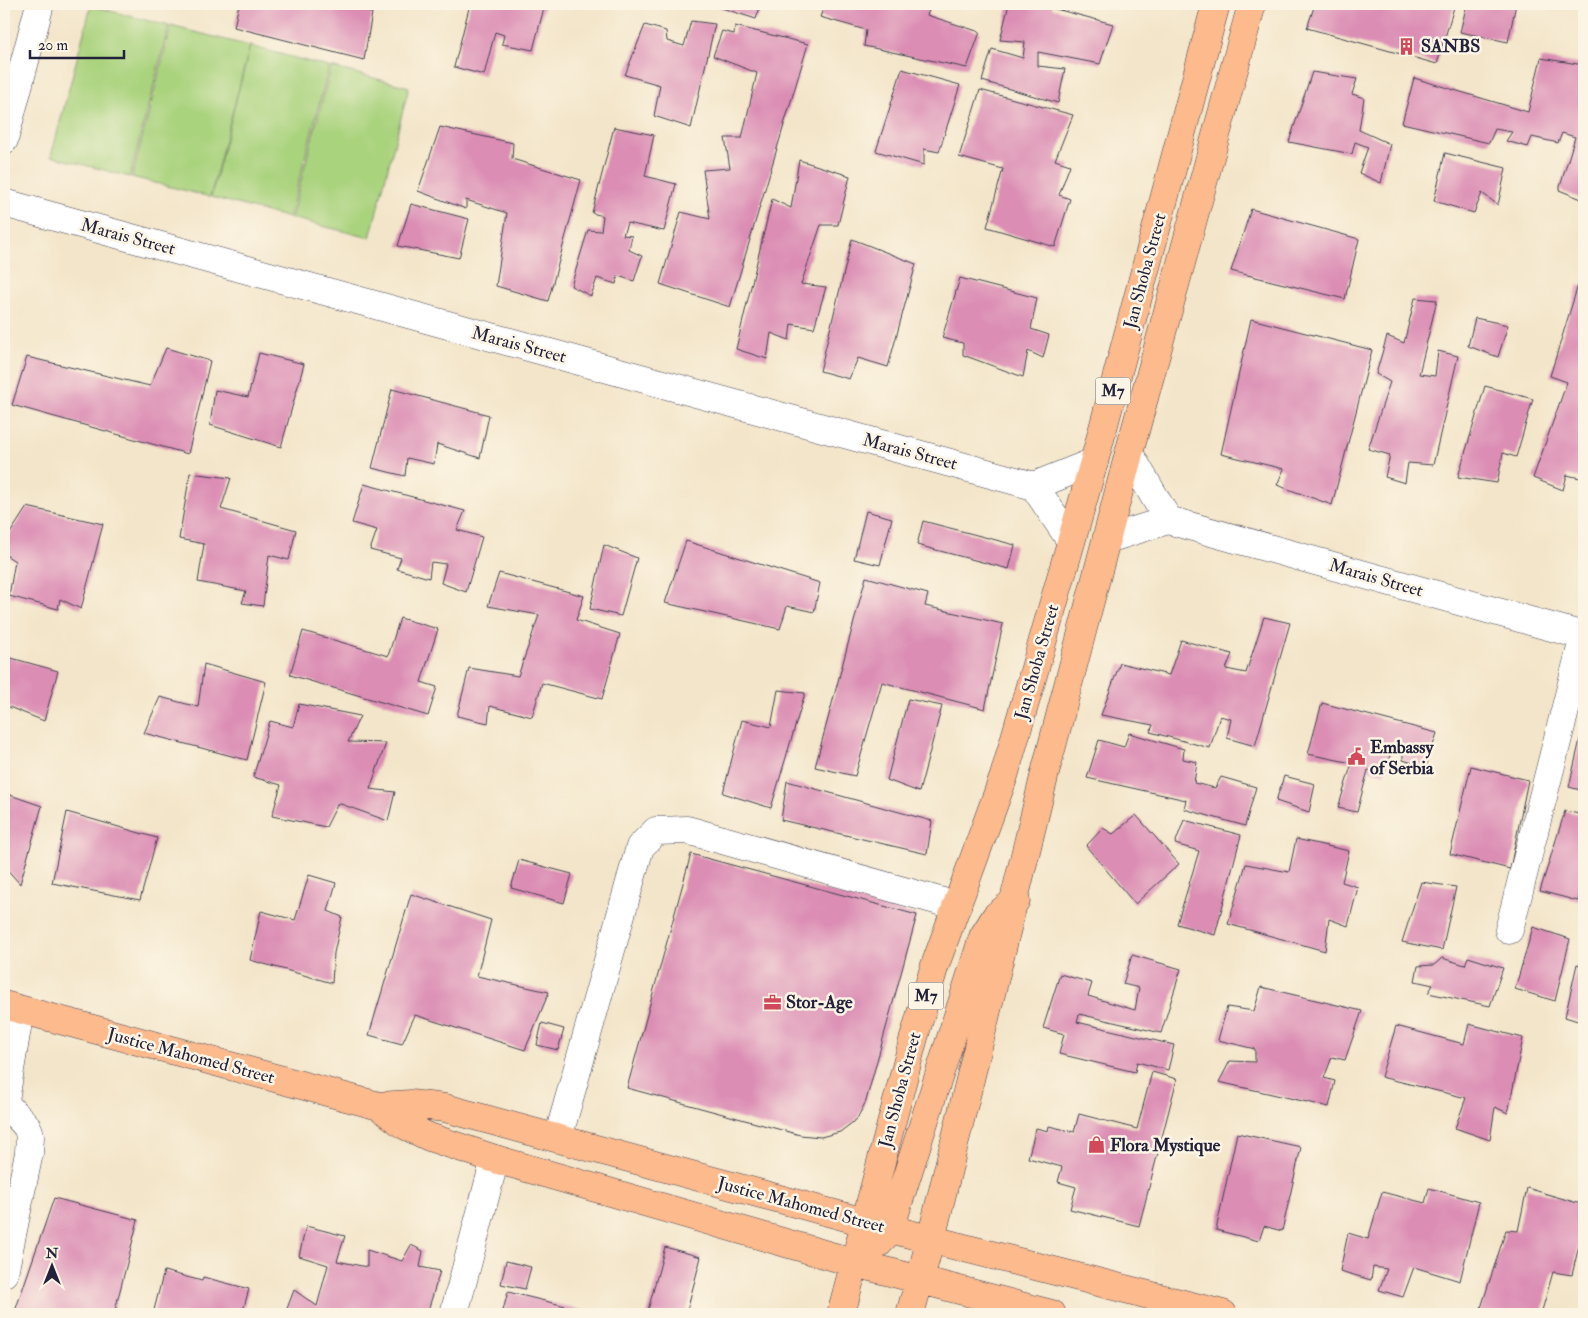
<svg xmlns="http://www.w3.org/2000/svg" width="1588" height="1318" font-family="'IM FELL Double Pica',serif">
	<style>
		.green { fill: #aad37e; stroke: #667a5c }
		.building { fill: #db8db4 }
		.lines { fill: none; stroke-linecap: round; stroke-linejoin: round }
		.minor-casing { stroke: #413f50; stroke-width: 29 }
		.major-casing { stroke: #413f50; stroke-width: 29 }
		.minor { stroke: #fff; stroke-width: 28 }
		.major { stroke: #fcba8d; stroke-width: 28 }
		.labels { text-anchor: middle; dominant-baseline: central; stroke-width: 5; stroke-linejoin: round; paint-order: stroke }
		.shield { fill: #fcf5e5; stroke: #63616e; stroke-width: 1 }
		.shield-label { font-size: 16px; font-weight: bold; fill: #22223b }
		.poi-label { font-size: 18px; font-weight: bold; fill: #22223b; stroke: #fcf5e5; text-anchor: start }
		.street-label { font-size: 18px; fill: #22223b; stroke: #fcf5e5 }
	</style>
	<rect width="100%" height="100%" fill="#fcf5e5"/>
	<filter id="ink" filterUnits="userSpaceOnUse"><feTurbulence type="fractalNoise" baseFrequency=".02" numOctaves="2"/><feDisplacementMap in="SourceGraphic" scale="10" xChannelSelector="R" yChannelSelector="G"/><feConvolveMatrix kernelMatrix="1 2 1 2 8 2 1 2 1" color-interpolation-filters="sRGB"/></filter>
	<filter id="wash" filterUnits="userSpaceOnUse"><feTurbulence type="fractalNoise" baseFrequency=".0096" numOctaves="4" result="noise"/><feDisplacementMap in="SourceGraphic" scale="20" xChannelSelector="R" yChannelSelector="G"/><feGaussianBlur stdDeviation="1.12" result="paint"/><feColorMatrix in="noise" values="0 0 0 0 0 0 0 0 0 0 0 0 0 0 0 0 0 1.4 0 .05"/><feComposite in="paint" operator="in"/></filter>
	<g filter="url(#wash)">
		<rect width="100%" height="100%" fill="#f3e5c9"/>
		<path class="green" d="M 91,6 L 169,26 L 130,177 L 51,156 Z
			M 171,26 L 250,46 L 210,197 L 132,177 Z
			M 250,46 L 329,67 L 289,218 L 211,197 Z
			M 331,67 L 409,87 L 370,238 L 291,218 Z"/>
		<g id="blocks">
			<path class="building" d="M 239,4 L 339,4 L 372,13 L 364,60 L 234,27 Z
				M 470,4 L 510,4 L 513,6 L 514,4 L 545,4 L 533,50 L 502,44 L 504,35 L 495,32 L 484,75 L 454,67 Z
				M 709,4 L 761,4 L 756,19 Z
				M 825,4 L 932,4 L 927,15 L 980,32 L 967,68 L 864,46 L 866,30 L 820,17 Z
				M 1009,4 L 1053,4 L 1052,8 L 1113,24 L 1100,64 L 1038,52 L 1038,66 L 1065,69 L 1058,103 L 982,81 L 992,49 L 1023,58 L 1025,42 L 1000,40 Z
				M 1315,4 L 1455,4 L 1437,64 L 1307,28 Z
				M 1467,4 L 1516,4 L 1508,42 L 1460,32 Z
				M 691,21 L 715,24 L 691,128 L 654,116 L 660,85 L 625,75 L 645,25 L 666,31 L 667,41 L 684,46 Z
				M 735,26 L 808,44 L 730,307 L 660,284 L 681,212 L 710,219 L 703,170 L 730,168 L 725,138 L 742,138 L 757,73 L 713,56 L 722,31 L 734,34 Z
				M 1541,58 L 1584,65 L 1584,200 L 1559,190 L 1575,137 L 1562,133 L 1558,143 L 1532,137 L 1528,147 L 1506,141 L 1512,132 L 1495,129 L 1489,143 L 1402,123 L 1414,78 L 1528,112 Z
				M 902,69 L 960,85 L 939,152 L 924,149 L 924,165 L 876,151 Z
				M 1312,72 L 1357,79 L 1352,94 L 1364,98 L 1359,130 L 1390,144 L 1381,183 L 1359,173 L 1368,147 L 1355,142 L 1352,154 L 1289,142 Z
				M 980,90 L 1073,115 L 1055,160 L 1070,165 L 1059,195 L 1070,199 L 1055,247 L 987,227 L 1003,169 L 959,157 Z
				M 440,127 L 513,143 L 512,159 L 581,180 L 548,301 L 496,286 L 507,213 L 466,200 L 466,209 L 418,191 Z
				M 614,127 L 654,135 L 645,176 L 676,184 L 664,231 L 627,223 L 623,235 L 632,236 L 629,250 L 642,256 L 634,281 L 618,276 L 616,284 L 597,278 L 591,296 L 571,286 L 588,230 L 601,231 L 603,216 L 592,213 Z
				M 1445,153 L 1506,168 L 1498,205 L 1482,193 L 1474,213 L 1434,201 Z
				M 799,160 L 850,176 L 838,225 L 821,225 L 801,284 L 826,287 L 814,328 L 791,324 L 789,340 L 771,333 L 767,359 L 736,349 L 772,199 L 791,208 Z
				M 411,204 L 469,219 L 459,258 L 398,246 Z
				M 1251,209 L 1359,239 L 1345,299 L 1231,271 Z
				M 852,239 L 916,264 L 888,367 L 858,358 L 849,379 L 820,371 Z
				M 960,278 L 1037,298 L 1031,329 L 1049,335 L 1043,358 L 1028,351 L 1023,377 L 963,355 L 963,343 L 942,338 Z
				M 1578,285 L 1584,287 L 1584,479 L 1567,475 L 1563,490 L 1533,478 L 1567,382 L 1550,376 Z
				M 1415,298 L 1437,300 L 1419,374 L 1435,376 L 1438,351 L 1458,356 L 1433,465 L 1408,463 L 1405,483 L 1385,477 L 1390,455 L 1368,449 L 1390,382 L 1376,374 L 1387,336 L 1404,343 Z
				M 1475,318 L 1508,325 L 1498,357 L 1468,346 Z
				M 1251,319 L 1372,350 L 1332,505 L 1277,485 L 1284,469 L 1221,454 Z
				M 166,348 L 210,361 L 188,454 L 12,405 L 27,357 L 150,386 Z
				M 259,353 L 304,364 L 281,447 L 210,425 L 215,390 L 248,397 Z
				M 1485,386 L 1533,399 L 1516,457 L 1503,453 L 1497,483 L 1458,477 Z
				M 392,389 L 489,415 L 480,458 L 437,444 L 434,464 L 407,458 L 405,476 L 372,468 Z
				M 190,473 L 231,478 L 221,509 L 296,530 L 289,560 L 269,555 L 263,606 L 242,603 L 246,591 L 198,582 L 204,544 L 179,539 Z
				M 364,484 L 465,511 L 457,530 L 482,537 L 466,592 L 441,583 L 446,564 L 431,562 L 429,578 L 397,569 L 401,558 L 370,550 L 377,530 L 352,523 Z
				M 27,507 L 103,524 L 81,609 L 60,599 L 58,609 L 9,596 L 15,561 L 4,554 L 4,549 L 7,538 Z
				M 866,511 L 892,518 L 880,565 L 854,559 Z
				M 923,521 L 1015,545 L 1009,569 L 917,545 Z
				M 686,541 L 820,583 L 814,612 L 787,606 L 780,629 L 665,603 Z
				M 604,545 L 637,558 L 621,616 L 590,609 Z
				M 499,573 L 584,596 L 576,620 L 620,634 L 602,699 L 542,683 L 532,717 L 490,706 L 488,723 L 457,716 L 469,668 L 518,676 L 539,615 L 488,606 Z
				M 866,577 L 928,594 L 925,606 L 1003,624 L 985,709 L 882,682 L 855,776 L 815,767 Z
				M 1264,617 L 1290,623 L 1255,746 L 1227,738 L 1231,719 L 1220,716 L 1210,748 L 1150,732 L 1153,725 L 1101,715 L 1120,663 L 1169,675 L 1181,640 L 1232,654 L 1226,669 L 1246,673 Z
				M 400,618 L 438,629 L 421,682 L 437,687 L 428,716 L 290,675 L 303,631 L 388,656 Z
				M 4,656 L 58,671 L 44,721 L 4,705 Z
				M 204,664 L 266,682 L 247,760 L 144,733 L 160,697 L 198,707 Z
				M 778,690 L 805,693 L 771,808 L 723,793 L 742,720 L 771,727 Z
				M 908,699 L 942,706 L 919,792 L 887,780 Z
				M 1322,703 L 1437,733 L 1426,767 L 1403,760 L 1403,749 L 1392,749 L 1384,774 L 1368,770 L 1357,812 L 1338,808 L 1352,763 L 1308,754 Z
				M 299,704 L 360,716 L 348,742 L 386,743 L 370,789 L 395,792 L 388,821 L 338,803 L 326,827 L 272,816 L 281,785 L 253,777 L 270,721 L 293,727 Z
				M 1582,731 L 1584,732 L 1584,791 L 1569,787 Z
				M 1129,733 L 1184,749 L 1183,759 L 1197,762 L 1194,783 L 1215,788 L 1221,777 L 1256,787 L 1245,826 L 1184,809 L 1186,800 L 1087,778 L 1099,740 L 1124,747 Z
				M 1471,766 L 1528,780 L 1510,869 L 1450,854 Z
				M 1284,776 L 1315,784 L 1309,812 L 1276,801 Z
				M 787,781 L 932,821 L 927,854 L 781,820 Z
				M 4,793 L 42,806 L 20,884 L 4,866 Z
				M 1565,811 L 1584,815 L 1584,880 L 1578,901 L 1540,891 Z
				M 67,812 L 157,838 L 140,900 L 52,883 Z
				M 1136,815 L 1179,864 L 1135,904 L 1086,846 L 1103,828 L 1113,834 Z
				M 1184,820 L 1241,835 L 1215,935 L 1177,924 L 1199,851 L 1175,844 Z
				M 1296,839 L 1349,851 L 1342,882 L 1358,887 L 1348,926 L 1329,919 L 1325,951 L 1228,924 L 1246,864 L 1289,872 Z
				M 691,854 L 917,915 L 866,1101 L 857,1119 L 840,1132 L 821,1137 L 800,1135 L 627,1088 Z
				M 519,860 L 572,874 L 564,903 L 511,888 Z
				M 309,875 L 336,883 L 328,911 L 342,917 L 334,953 L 332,983 L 250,960 L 261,911 L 295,920 Z
				M 1421,882 L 1456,887 L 1442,950 L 1402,942 Z
				M 411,894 L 491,920 L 477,976 L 549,992 L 525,1050 L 415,1015 L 402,1044 L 369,1035 Z
				M 1533,927 L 1570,939 L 1555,1001 L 1515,989 Z
				M 1132,955 L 1181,969 L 1161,1033 L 1079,1014 L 1077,1022 L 1174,1045 L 1168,1070 L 1137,1062 L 1135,1072 L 1059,1054 L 1064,1034 L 1043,1028 L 1060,974 L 1092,983 L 1088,996 L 1135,1010 L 1139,988 L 1123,984 Z
				M 1468,957 L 1503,968 L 1490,1006 L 1428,993 L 1433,985 L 1415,981 L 1418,966 L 1434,965 L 1442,958 L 1465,965 Z
				M 1577,964 L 1584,967 L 1584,1023 L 1565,1017 Z
				M 1261,987 L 1362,1011 L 1345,1060 L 1332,1057 L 1324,1078 L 1335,1081 L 1329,1107 L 1219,1082 L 1230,1061 L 1255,1062 L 1255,1049 L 1218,1040 L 1227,1007 L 1254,1011 Z
				M 542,1023 L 564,1029 L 558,1050 L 537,1045 Z
				M 1469,1024 L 1523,1038 L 1508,1113 L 1495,1107 L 1490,1140 L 1455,1128 L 1466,1098 L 1381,1077 L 1396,1026 L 1464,1044 Z
				M 1152,1072 L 1177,1079 L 1139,1226 L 1070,1209 L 1076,1187 L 1058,1182 L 1062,1167 L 1028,1158 L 1036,1128 L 1048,1131 L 1049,1126 L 1074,1132 L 1079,1114 L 1137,1129 Z
				M 1237,1133 L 1301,1147 L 1282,1231 L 1264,1226 L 1259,1241 L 1216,1230 Z
				M 1429,1188 L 1479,1202 L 1460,1281 L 1414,1267 L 1403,1297 L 1379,1290 L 1387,1269 L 1373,1267 L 1371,1280 L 1340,1271 L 1348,1233 L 1368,1239 L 1382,1192 L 1425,1203 Z
				M 1527,1188 L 1584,1205 L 1584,1224 L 1572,1275 L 1553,1272 L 1541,1314 L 1479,1314 L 1506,1230 L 1518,1231 Z
				M 54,1198 L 138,1220 L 114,1314 L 14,1314 Z
				M 306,1226 L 345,1236 L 337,1261 L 367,1267 L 367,1250 L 402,1261 L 411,1245 L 423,1251 L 420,1267 L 440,1271 L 427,1314 L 285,1314 L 294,1290 L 317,1306 L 328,1265 L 299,1256 Z
				M 665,1247 L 701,1257 L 686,1314 L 647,1314 Z
				M 506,1261 L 531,1267 L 525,1289 L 501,1284 Z
				M 164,1271 L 202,1281 L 203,1277 L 249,1289 L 242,1314 L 153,1314 Z
				M 508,1292 L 590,1312 L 590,1314 L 502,1314 Z"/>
		</g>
	</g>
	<g filter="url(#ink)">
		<use href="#blocks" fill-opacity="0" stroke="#413f50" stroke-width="1"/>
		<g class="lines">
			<defs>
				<path id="minor" d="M 4,140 L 40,4
					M 4,203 L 1034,486 L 1094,462
					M 1129,453 L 1168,520
					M 1034,486 L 1071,541
					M 1108,539 L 1168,520 L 1584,636
					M 1509,930 L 1584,636
					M 558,1138 L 640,847 L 656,831 L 687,830 L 957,906
					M 4,1273 L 29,1153 C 29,1148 30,1142 30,1136 C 28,1119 9,1115 5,1100 L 20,1010
					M 454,1314 L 495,1159"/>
				<path id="major" d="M 4,1005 L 379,1106 L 411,1104 L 445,1108 L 890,1229 L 1223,1314
					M 379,1106 L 404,1125 L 429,1137 L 495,1159 L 855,1263 L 1052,1314
					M 879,1243 L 890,1229 L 983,937 L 996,916 L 1016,900
					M 841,1314 L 913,1041 L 934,968 L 1004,776 L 1094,462 L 1216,4
					M 910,1314 L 931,1239 L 1046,769 L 1129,453 L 1252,4"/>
			</defs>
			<use href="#minor" class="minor-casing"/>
			<use href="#major" class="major-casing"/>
			<use href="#minor" class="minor"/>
			<use href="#major" class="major"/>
		</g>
	</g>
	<defs>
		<symbol id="building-bare" viewBox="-9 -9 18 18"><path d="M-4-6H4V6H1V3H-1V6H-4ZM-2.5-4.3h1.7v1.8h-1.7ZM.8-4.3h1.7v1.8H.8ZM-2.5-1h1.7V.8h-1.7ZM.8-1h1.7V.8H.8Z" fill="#d1495b" stroke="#fcf5e5" stroke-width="2.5" paint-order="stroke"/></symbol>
		<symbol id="civic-bare" viewBox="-9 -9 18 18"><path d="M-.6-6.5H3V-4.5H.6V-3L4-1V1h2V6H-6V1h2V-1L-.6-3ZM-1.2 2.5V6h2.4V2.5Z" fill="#d1495b" stroke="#fcf5e5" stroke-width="2.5" paint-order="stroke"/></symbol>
		<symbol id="office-bare" viewBox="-9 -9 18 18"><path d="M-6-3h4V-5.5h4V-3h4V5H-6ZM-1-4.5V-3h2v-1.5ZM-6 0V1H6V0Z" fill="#d1495b" stroke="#fcf5e5" stroke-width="2.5" paint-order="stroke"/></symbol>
		<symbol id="shop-bare" viewBox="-9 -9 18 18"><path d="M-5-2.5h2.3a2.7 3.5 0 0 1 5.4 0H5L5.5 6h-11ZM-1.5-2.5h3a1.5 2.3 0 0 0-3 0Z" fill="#d1495b" stroke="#fcf5e5" stroke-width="2.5" paint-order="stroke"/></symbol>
	</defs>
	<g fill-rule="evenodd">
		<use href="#building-bare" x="1394" y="34" width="25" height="25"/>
		<use href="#civic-bare" x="1344" y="744" width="25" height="25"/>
		<use href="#office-bare" x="760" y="990" width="25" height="25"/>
		<use href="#shop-bare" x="1084" y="1132" width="25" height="25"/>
	</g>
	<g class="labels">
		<g class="shield">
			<rect x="1095.5" y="377.5" width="35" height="27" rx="4"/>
			<rect x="908.5" y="982.5" width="35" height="27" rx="4"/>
		</g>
		<g class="shield-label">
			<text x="1113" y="391">M7</text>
			<text x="926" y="996">M7</text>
		</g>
		<g class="poi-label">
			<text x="1421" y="46">SANBS</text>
			<text x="1370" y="747">Embassy<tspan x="1370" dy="21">of Serbia</tspan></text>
			<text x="786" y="1002">Stor-Age</text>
			<text x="1110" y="1145">Flora Mystique</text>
		</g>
		<g class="street-label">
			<text transform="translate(128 237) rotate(15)">Marais Street</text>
			<text transform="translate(1145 271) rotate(-75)">Jan Shoba Street</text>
			<text transform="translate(519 345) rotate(15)">Marais Street</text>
			<text transform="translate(910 452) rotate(15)">Marais Street</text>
			<text transform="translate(1376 578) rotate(16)">Marais Street</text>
			<text transform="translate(1037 662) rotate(-74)">Jan Shoba Street</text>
			<text transform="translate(191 1056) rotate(15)">Justice Mahomed Street</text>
			<text transform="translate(900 1090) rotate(-75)">Jan Shoba Street</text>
			<text transform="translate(801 1205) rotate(15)">Justice Mahomed Street</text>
		</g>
	</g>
	<rect width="1588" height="1318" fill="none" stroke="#fcf5e5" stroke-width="20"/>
	<g transform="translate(52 1266)" stroke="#fcf5e5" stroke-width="4" paint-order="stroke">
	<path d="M0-4L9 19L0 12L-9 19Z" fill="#22223b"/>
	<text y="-8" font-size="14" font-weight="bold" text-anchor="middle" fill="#22223b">N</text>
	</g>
	<path d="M30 50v8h94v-8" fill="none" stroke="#22223b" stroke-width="2.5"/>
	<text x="38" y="50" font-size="15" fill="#22223b" stroke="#fcf5e5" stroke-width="4" paint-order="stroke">20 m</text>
</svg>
